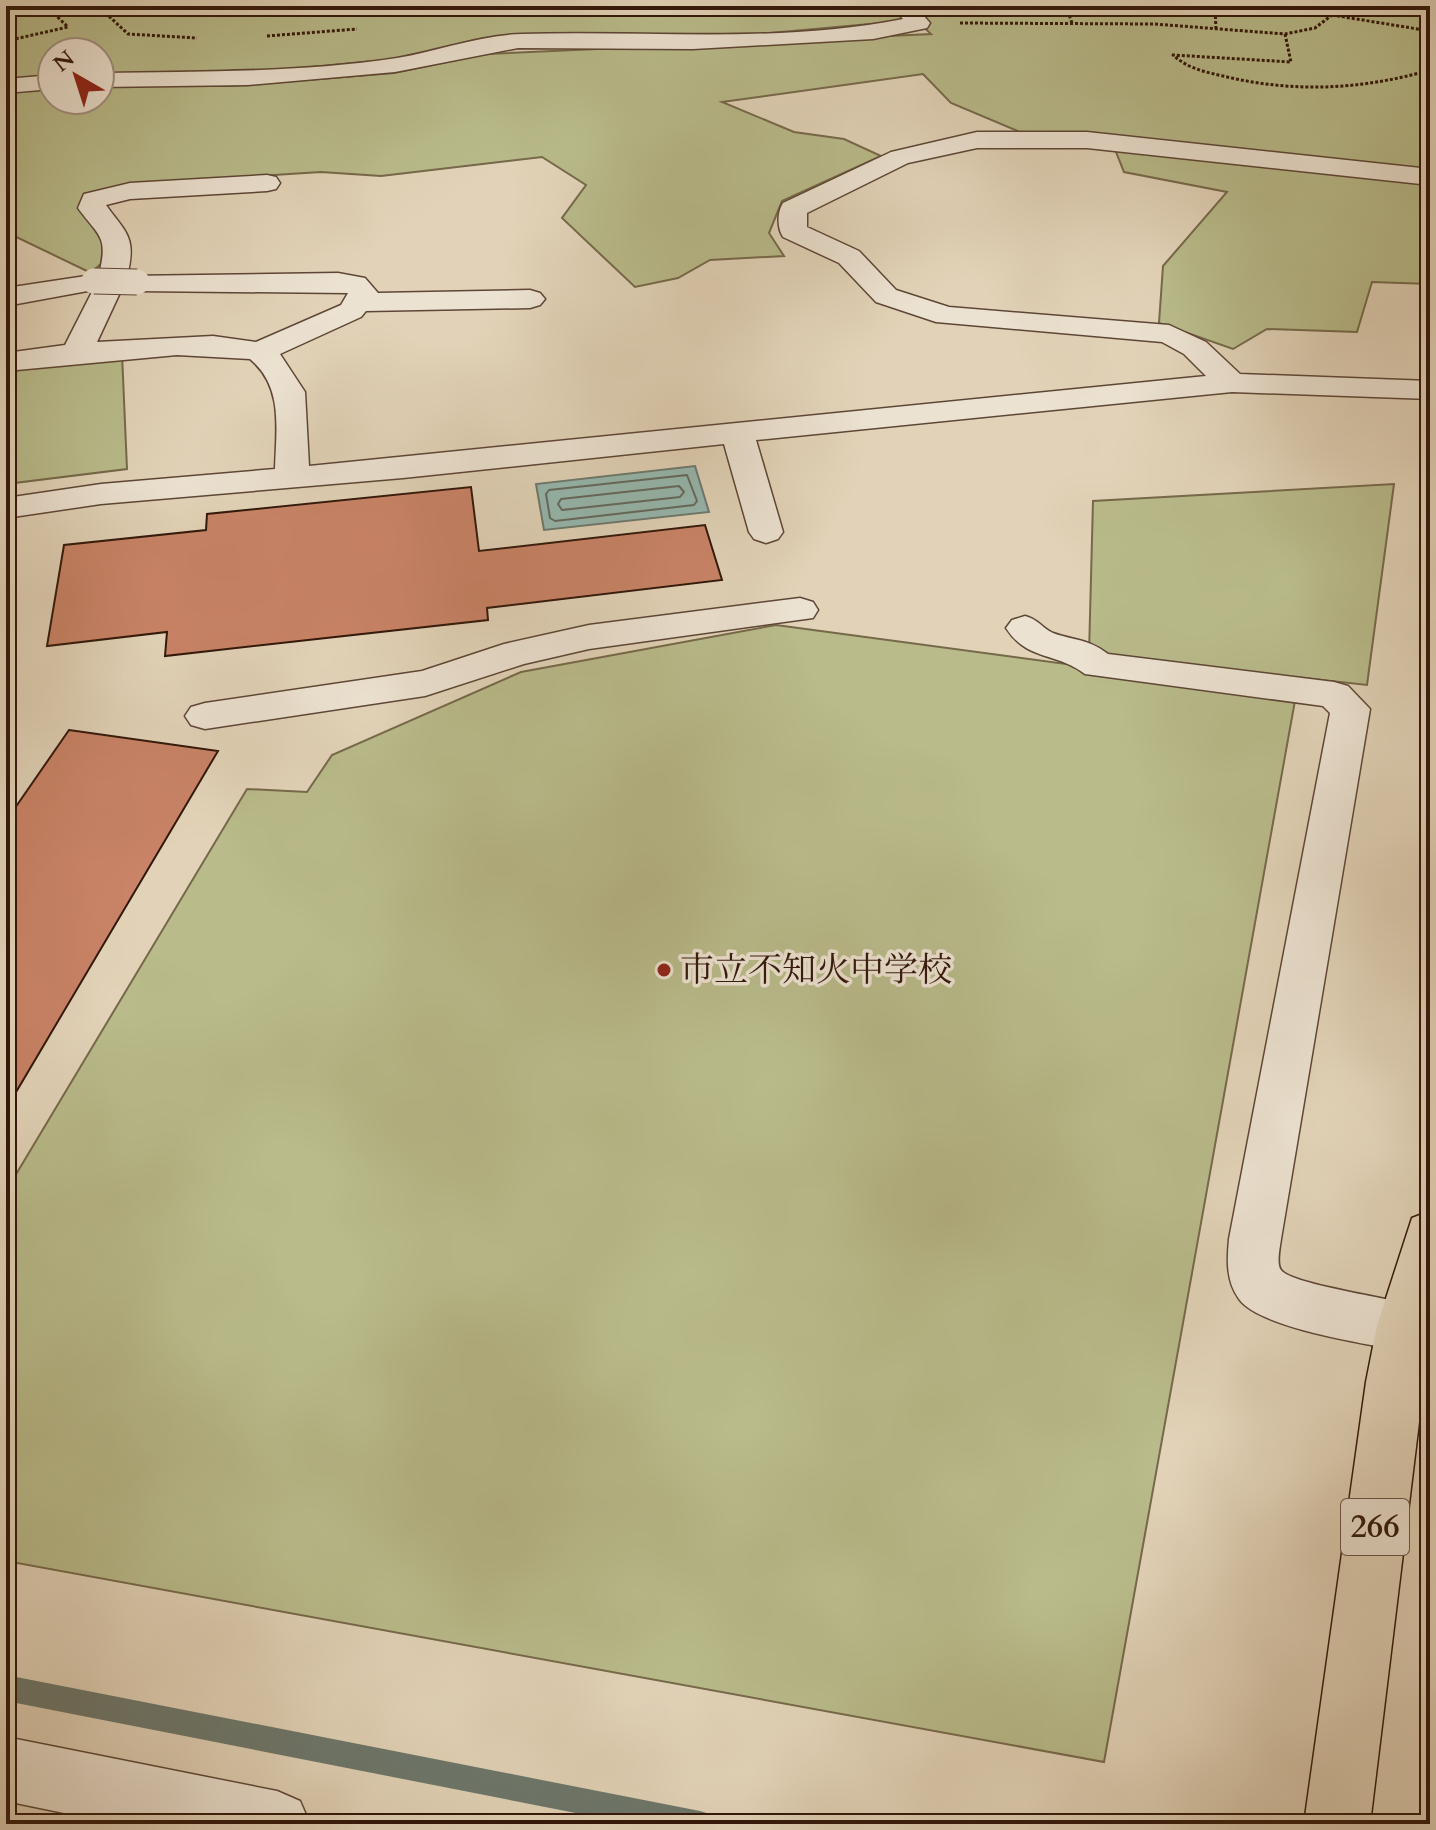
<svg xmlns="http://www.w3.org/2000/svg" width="1436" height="1830" font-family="Cardo,'Noto Serif JP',serif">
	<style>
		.green { fill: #b9bb8b; stroke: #76694a; stroke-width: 2 }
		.water { fill: #95b8af; stroke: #6d786d; stroke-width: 2 }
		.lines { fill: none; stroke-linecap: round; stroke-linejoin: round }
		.shore { stroke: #64685c; stroke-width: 2 }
		.stream { fill: #6d786d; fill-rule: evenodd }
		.building { fill: #c98367; stroke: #32170a; stroke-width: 2 }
		.minor-casing { stroke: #5e4636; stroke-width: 3 }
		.highway-casing { stroke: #32170a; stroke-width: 3 }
		.path { stroke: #32170a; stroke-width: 3; stroke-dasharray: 3 2; stroke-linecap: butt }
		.minor { fill: #ece2d1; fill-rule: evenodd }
		.highway { fill: #e2d3b8; fill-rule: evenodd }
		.minor-bridge-casing { stroke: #5e4636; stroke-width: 27; stroke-linecap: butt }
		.minor-bridge { stroke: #ece2d1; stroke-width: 25 }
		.poi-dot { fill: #8f2418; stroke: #ece2d1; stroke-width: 3 }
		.labels { text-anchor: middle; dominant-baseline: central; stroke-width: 7; stroke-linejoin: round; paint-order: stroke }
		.shield { fill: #ece2d1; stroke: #6a5446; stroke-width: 2 }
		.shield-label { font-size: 32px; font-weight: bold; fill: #32170a }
		.poi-label { font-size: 34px; fill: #32170a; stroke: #ece2d1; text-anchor: start }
	</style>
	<rect width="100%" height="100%" fill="#e2d3b8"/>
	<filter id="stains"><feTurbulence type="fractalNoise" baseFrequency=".0025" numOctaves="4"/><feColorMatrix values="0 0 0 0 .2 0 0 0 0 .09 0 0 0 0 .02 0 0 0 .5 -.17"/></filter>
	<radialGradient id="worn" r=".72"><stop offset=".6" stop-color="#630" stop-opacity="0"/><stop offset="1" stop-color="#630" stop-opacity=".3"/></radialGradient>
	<path class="green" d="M 6,6 L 1430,6 L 1430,284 L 1372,282 L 1357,332 L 1267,329 L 1233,349 L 1159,323 L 1163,266 L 1227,192 L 1124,172 L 1110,137 L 1025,134 L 951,103 L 923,74 L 722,102 L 794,132 L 844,139 L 881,156 L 782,201 L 769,233 L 784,256 L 710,260 L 678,278 L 635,287 L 562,218 L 586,185 L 542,157 L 381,176 L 321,172 L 179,181 L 87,194 L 81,200 L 110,241 L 105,260 L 91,273 L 6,232 L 6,91 L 52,87 L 52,100 L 100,100 L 100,86 L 231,86 L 394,73 L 485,54 L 931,34 L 913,17 L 914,20 L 705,39 L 549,35 L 407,58 L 257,72 L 100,74 L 100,52 L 52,52 L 52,78 L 6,85 Z
		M 122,354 L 127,469 L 6,484 L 6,372 Z
		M 1394,484 L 1367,685 L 1089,654 L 1093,501 Z
		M 776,625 L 1296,695 L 1104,1762 L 6,1561 L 6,1191 L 247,789 L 307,792 L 332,755 L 521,672 Z"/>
	<path class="water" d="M 695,466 L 709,512 L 544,530 L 536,484 Z"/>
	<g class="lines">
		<path class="shore" d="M 687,475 L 697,501 L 694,505 L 555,521 L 550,518 L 546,494 L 549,490 Z
			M 679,486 L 684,492 L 680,497 L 562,510 L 558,504 L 561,499 Z"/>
		<path class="stream" d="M 6,1675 L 700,1811 L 710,1814 L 713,1824 L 632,1824 L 6,1701 Z"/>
	</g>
	<path class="building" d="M 471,487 L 479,551 L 705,525 L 722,580 L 487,608 L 488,620 L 165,656 L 167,632 L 47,646 L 64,545 L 206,530 L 207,514 Z
		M 69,730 L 218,751 L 6,1109 L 6,821 Z"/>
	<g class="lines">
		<defs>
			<path id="minor" d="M 892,6 L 915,6 L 930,23 L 927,28 L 873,39 L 693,49 L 518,48 L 395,72 L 248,85 L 100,87 L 100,73 C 199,71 299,73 397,58 C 438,51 480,35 522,34 C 648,30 778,44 903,19 Z
				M 52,75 L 52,89 L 6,93 L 6,79 Z
				M 977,132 L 1087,132 L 1430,169 L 1430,185 L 1087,148 L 977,148 L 908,163 L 807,213 L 807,227 L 859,251 L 896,290 L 949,307 L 1169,325 L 1206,342 L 1240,374 L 1430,381 L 1430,399 L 1232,392 L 756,440 L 783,532 L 778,539 L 766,543 L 754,539 L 749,532 L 724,444 L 403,478 L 101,504 L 6,518 L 6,498 L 101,484 L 275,469 C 276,430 284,387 250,359 L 177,355 L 6,371 L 6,353 L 65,345 L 93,290 L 6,306 L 6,288 L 99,274 C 109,235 98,236 78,208 L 84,194 L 130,183 L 267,175 L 276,177 L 280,183 L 276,189 L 267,191 L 130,199 L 106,205 C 126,233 137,237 127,276 L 338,273 L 365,278 L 378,293 L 530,290 L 540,293 L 545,299 L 540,305 L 530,308 L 366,311 L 361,317 L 280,354 L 305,392 L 309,466 L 1206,376 L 1184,354 L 1162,342 L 936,322 L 876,302 L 839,263 L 783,237 C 777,228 777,212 783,203 L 891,152 ZM 124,284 L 137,291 L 348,293 L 341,305 L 256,342 L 213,336 L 97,342 Z
				M 800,598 L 813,602 L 818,610 L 813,618 L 589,649 L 524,664 L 425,696 L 205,729 L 191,725 L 185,716 L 191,707 L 205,703 L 422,671 L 504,644 L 589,625 Z
				M 1025,616 C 1038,619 1042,628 1053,633 C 1075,641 1087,638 1108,654 L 1334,682 L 1348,686 L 1370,709 L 1281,1239 C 1280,1247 1276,1264 1281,1270 C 1292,1285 1398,1299 1423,1308 L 1430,1328 L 1423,1344 L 1404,1351 C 1368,1344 1259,1328 1239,1299 C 1226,1281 1227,1260 1229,1239 L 1330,713 L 1323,706 L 1085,674 C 1056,652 1027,661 1006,628 L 1012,620 Z
				M 6,1737 L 277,1791 L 300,1801 L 310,1824 L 117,1824 L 6,1801 Z"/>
			<path id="highway" d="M 1430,1211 L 1430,1332 L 1370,1824 L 1304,1824 L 1366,1382 L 1377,1326 L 1412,1218 Z"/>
		</defs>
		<use href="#minor" class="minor-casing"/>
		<use href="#highway" class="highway-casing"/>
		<path class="path" d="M 98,6 L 128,34 L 197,38
			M 1066,6 L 1072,23
			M 1215,6 L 1216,31
			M 1332,15 L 1430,31
			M 960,23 L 1154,24 L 1285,34 L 1315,28 L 1332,15 L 1325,6
			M 1285,34 L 1291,62 L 1173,55 C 1187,68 1205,72 1223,76 C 1293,93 1361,90 1430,70
			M 267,36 L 357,29
			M 6,41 L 68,27 L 46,6"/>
		<use href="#minor" class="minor"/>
		<use href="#highway" class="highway"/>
		<defs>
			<path id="minor-bridge" d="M 94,281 L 137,282"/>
		</defs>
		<use href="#minor-bridge" class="minor-bridge-casing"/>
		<use href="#minor-bridge" class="minor-bridge"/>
	</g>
	<circle class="poi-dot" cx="664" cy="970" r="8"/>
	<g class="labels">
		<rect class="shield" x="1341" y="1499" width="68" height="56" rx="6"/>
		<g class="shield-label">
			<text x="1375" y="1527">266</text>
		</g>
		<g class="poi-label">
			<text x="680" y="970">市立不知火中学校</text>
		</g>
	</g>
	<rect width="1436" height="1830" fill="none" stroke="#e2d3b8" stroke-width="32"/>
	<rect x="8" y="8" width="1420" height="1814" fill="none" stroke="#32170a" stroke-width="4"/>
	<rect x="16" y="16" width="1404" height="1798" fill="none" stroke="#32170a" stroke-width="2"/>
	<g transform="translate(76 76) rotate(321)"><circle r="38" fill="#ece2d1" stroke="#a29181" stroke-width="2"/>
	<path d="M0-6L14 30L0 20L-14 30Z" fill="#8f2418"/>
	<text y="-12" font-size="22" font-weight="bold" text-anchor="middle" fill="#32170a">N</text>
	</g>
	<rect width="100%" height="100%" filter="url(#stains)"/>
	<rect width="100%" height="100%" fill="url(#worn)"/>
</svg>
